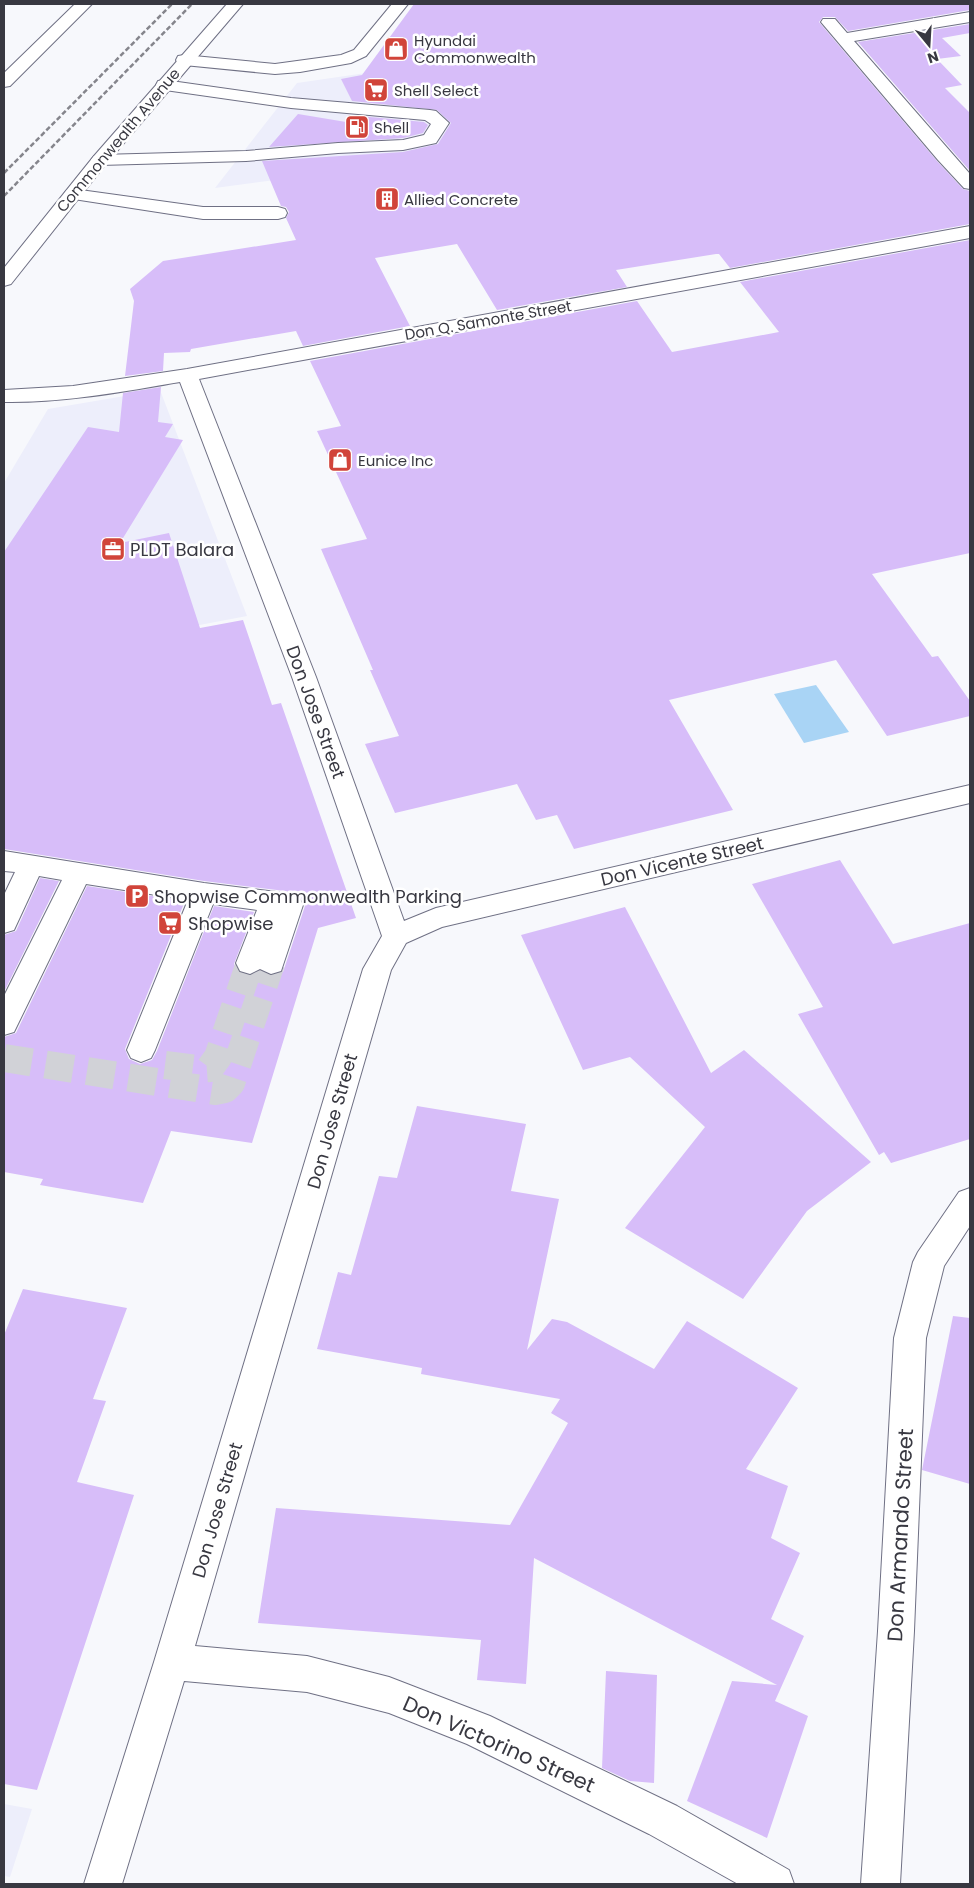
<svg xmlns="http://www.w3.org/2000/svg" width="974" height="1888" font-family="Poppins,sans-serif">
	<style>
		.built { fill: #edeefb }
		.water { fill: #a9d4f5 }
		.building { fill: #d7bdf9 }
		.lines { fill: none; stroke-linecap: round; stroke-linejoin: round }
		.minor-tunnel { stroke: #d1d2d7; stroke-width: 28; stroke-dasharray: 28 14; stroke-linecap: butt }
		.minor-casing { stroke: #6f7084; stroke-width: 2 }
		.major-casing { stroke: #6f7084; stroke-width: 2 }
		.minor { fill: #fff; fill-rule: evenodd }
		.major { fill: #fff; fill-rule: evenodd }
		.rail { stroke: #85858c; stroke-width: 2.5; stroke-dasharray: 5 2.5; stroke-linecap: butt }
		.labels { text-anchor: middle; dominant-baseline: central; stroke-width: 5; stroke-linejoin: round; paint-order: stroke }
		.far-poi-label { font-size: 15px; fill: #383841; stroke: #fff; text-anchor: start }
		.far-street-label { font-size: 15px; fill: #383841; stroke: #fff }
		.poi-label { font-size: 18px; fill: #383841; stroke: #fff; text-anchor: start }
		.street-label { font-size: 18px; fill: #383841; stroke: #fff }
		.near-street-label { font-size: 21px; fill: #383841; stroke: #fff }
	</style>
	<rect width="100%" height="100%" fill="#f7f8fc"/>
	<path class="built" d="M 462,59 L 472,154 L 215,188 L 297,83 Z
		M 160,390 L 247,616 L 4,662 L 4,483 L 48,409 Z
		M 4,1804 L 32,1809 L 10,1877 L 4,1876 Z"/>
	<path class="water" d="M 816,685 L 849,732 L 804,743 L 774,694 Z"/>
	<path class="building" d="M 414,4 L 970,4 L 970,10 L 848,31 L 835,17 L 823,17 L 819,22 L 937,161 L 963,189 L 970,191 L 970,224 L 730,268 L 719,254 L 716,254 L 616,270 L 627,287 L 497,310 L 457,244 L 375,258 L 410,326 L 303,346 L 296,331 L 191,349 L 190,352 L 164,353 L 163,371 L 125,376 L 134,301 L 130,289 L 163,261 L 296,240 L 286,218 L 289,212 L 286,207 L 281,206 L 262,161 L 403,152 L 438,144 L 451,123 L 437,110 L 352,101 L 341,79 L 362,75 Z
		M 970,24 L 970,33 L 942,38 L 961,56 L 937,59 L 962,85 L 945,88 L 970,113 L 970,171 L 858,42 Z
		M 298,114 L 364,125 L 359,116 L 424,122 L 428,125 L 423,133 L 403,138 L 269,147 Z
		M 970,240 L 970,553 L 872,574 L 932,657 L 938,656 L 970,701 L 970,716 L 887,736 L 836,660 L 669,700 L 733,810 L 574,849 L 557,815 L 536,820 L 517,784 L 395,813 L 365,744 L 399,736 L 370,670 L 373,670 L 321,549 L 367,539 L 317,431 L 341,426 L 310,361 L 637,301 L 672,352 L 779,332 L 740,282 Z
		M 161,387 L 158,422 L 173,424 L 165,437 L 183,440 L 120,543 L 169,533 L 200,628 L 243,620 L 272,705 L 281,703 L 356,918 L 318,928 L 252,1143 L 171,1131 L 143,1203 L 40,1185 L 43,1179 L 4,1172 L 4,1037 L 16,1033 L 87,886 L 185,901 L 125,1049 L 129,1059 L 140,1064 L 152,1060 L 157,1051 L 214,906 L 254,912 L 234,964 L 239,973 L 249,976 L 260,971 L 272,976 L 283,972 L 305,906 L 300,896 L 285,891 L 204,881 L 4,849 L 4,552 L 88,427 L 119,432 L 123,393 Z
		M 840,860 L 893,944 L 970,923 L 970,1139 L 891,1163 L 884,1152 L 879,1155 L 798,1014 L 823,1007 L 752,884 Z
		M 40,878 L 59,881 L 4,992 L 4,935 L 16,931 Z
		M 625,907 L 711,1073 L 744,1050 L 871,1162 L 807,1211 L 743,1299 L 625,1228 L 705,1127 L 630,1057 L 583,1070 L 521,935 Z
		M 417,1106 L 526,1124 L 511,1191 L 559,1199 L 527,1350 L 552,1319 L 567,1322 L 654,1369 L 687,1321 L 798,1388 L 746,1469 L 788,1486 L 771,1538 L 800,1553 L 771,1619 L 804,1636 L 775,1701 L 808,1716 L 767,1838 L 687,1801 L 732,1681 L 777,1685 L 534,1558 L 526,1684 L 477,1680 L 481,1640 L 258,1623 L 276,1508 L 510,1525 L 568,1423 L 551,1413 L 560,1399 L 421,1374 L 422,1368 L 317,1349 L 338,1272 L 351,1275 L 379,1176 L 397,1178 Z
		M 23,1289 L 127,1308 L 93,1399 L 106,1401 L 77,1482 L 134,1495 L 37,1790 L 4,1784 L 4,1335 Z
		M 953,1316 L 970,1318 L 970,1484 L 922,1470 Z
		M 606,1671 L 657,1675 L 654,1783 L 630,1781 L 602,1768 Z"/>
	<g class="lines">
		<path class="minor-tunnel" d="M 4,1058 L 215,1091 L 225,1089 L 231,1083 L 271,963
			M 165,1065 L 197,1069 L 210,1068 L 218,1057 L 250,963"/>
		<defs>
			<path id="minor" d="M 392,4 L 408,4 L 366,56 L 351,63 L 300,72 L 275,74 L 184,65 L 178,64 L 176,60 L 178,56 L 184,55 L 275,64 L 341,55 L 354,50 Z
				M 970,12 L 970,22 L 854,41 L 970,174 L 970,189 L 964,188 L 938,160 L 821,22 L 823,19 L 835,19 L 847,33 Z
				M 164,80 L 291,98 L 430,110 L 436,111 L 449,123 L 436,143 L 403,150 L 338,153 L 246,161 L 100,165 L 94,164 L 91,160 L 94,156 L 100,155 L 246,151 L 338,143 L 403,140 L 424,135 L 431,124 L 425,120 L 291,108 L 158,89 L 156,85 L 158,81 Z
				M 73,189 L 203,207 L 278,207 L 285,209 L 287,213 L 285,217 L 278,219 L 203,219 L 67,198 L 64,194 L 67,190 Z
				M 970,226 L 970,238 L 199,379 L 316,677 L 404,921 L 436,908 L 970,785 L 970,803 L 442,927 L 406,943 L 391,970 L 195,1646 L 307,1656 L 389,1677 L 490,1716 L 677,1806 L 789,1870 L 794,1884 L 738,1884 L 649,1834 L 467,1744 L 389,1713 L 307,1692 L 184,1681 L 122,1884 L 84,1884 L 154,1662 L 363,969 L 382,936 L 292,677 L 180,382 C 121,392 63,403 4,402 L 4,390 L 73,386 L 187,369 Z
				M 4,851 L 204,883 L 285,893 L 299,898 L 303,905 L 281,971 L 271,974 L 260,969 L 250,974 L 240,971 L 236,963 L 257,910 L 213,904 L 155,1050 L 151,1058 L 141,1062 L 131,1058 L 127,1050 L 188,900 L 86,884 L 14,1032 L 4,1035 L 4,996 L 62,880 L 39,876 L 14,930 L 4,933 L 4,895 L 15,872 L 4,871 Z
				M 970,1188 L 970,1226 L 944,1266 L 926,1338 L 914,1631 L 900,1884 L 861,1884 L 878,1631 L 894,1338 L 913,1262 L 918,1252 L 959,1192 Z"/>
			<path id="major" d="M 75,4 L 92,4 L 10,86 L 4,87 L 4,73 Z
				M 227,4 L 243,4 L 106,164 L 11,284 L 4,286 L 4,268 L 94,156 Z"/>
		</defs>
		<use href="#minor" class="minor-casing"/>
		<use href="#major" class="major-casing"/>
		<use href="#minor" class="minor"/>
		<use href="#major" class="major"/>
		<path class="rail" d="M 4,173 L 172,4
			M 4,196 L 192,4"/>
	</g>
	<defs>
		<symbol id="shop-square" viewBox="-11 -11 22 22"><rect x="-9" y="-9" width="18" height="18" rx="4" fill="#d1443a" stroke="#fff"/><path d="M-5-2.5h2.3a2.7 3.5 0 0 1 5.4 0H5L5.5 6h-11ZM-1.5-2.5h3a1.5 2.3 0 0 0-3 0Z" fill="#fff"/></symbol>
		<symbol id="supermarket-square" viewBox="-11 -11 22 22"><rect x="-9" y="-9" width="18" height="18" rx="4" fill="#d1443a" stroke="#fff"/><path d="M-6-5.5h2.5l.6 2H6L4.5 2H-2.5L-4.4-4H-6ZM-1.5 3.2a1.3 1.3 0 1 0 .1 0ZM3 3.2a1.3 1.3 0 1 0 .1 0Z" fill="#fff"/></symbol>
		<symbol id="fuel-square" viewBox="-11 -11 22 22"><rect x="-9" y="-9" width="18" height="18" rx="4" fill="#d1443a" stroke="#fff"/><path d="M-5.5-6h7V0h2V4h1.3V-2.5L3-4.5l.8-.8L6-3V5H2.5V1h-1V6h-7ZM-4.2-4.7v3.2H.2V-4.7Z" fill="#fff"/></symbol>
		<symbol id="building-square" viewBox="-11 -11 22 22"><rect x="-9" y="-9" width="18" height="18" rx="4" fill="#d1443a" stroke="#fff"/><path d="M-4-6H4V6H1V3H-1V6H-4ZM-2.5-4.3h1.7v1.8h-1.7ZM.8-4.3h1.7v1.8H.8ZM-2.5-1h1.7V.8h-1.7ZM.8-1h1.7V.8H.8Z" fill="#fff"/></symbol>
		<symbol id="office-square" viewBox="-11 -11 22 22"><rect x="-9" y="-9" width="18" height="18" rx="4" fill="#d1443a" stroke="#fff"/><path d="M-6-3h4V-5.5h4V-3h4V5H-6ZM-1-4.5V-3h2v-1.5ZM-6 0V1H6V0Z" fill="#fff"/></symbol>
		<symbol id="parking-square" viewBox="-11 -11 22 22"><rect x="-9" y="-9" width="18" height="18" rx="4" fill="#d1443a" stroke="#fff"/><path d="M-3.5-5.5H1a3.5 3.5 0 0 1 0 7H-1V5.5H-3.5ZM-1-3.4V-.6H.8a1.4 1.4 0 0 0 0-2.8Z" fill="#fff"/></symbol>
	</defs>
	<g fill-rule="evenodd">
		<use href="#shop-square" x="382" y="35" width="28" height="28"/>
		<use href="#supermarket-square" x="362" y="76" width="28" height="28"/>
		<use href="#fuel-square" x="343" y="113" width="28" height="28"/>
		<use href="#building-square" x="373" y="185" width="28" height="28"/>
		<use href="#shop-square" x="326" y="446" width="28" height="28"/>
		<use href="#office-square" x="99" y="535" width="28" height="28"/>
		<use href="#parking-square" x="123" y="882" width="28" height="28"/>
		<use href="#supermarket-square" x="156" y="909" width="28" height="28"/>
	</g>
	<g class="labels">
		<g class="far-poi-label">
			<text x="414" y="40">Hyundai<tspan x="414" dy="17">Commonwealth</tspan></text>
			<text x="394" y="90">Shell Select</text>
			<text x="374" y="127">Shell</text>
			<text x="404" y="199">Allied Concrete</text>
			<text x="358" y="460">Eunice Inc</text>
		</g>
		<g class="far-street-label">
			<text transform="translate(118 140) rotate(-50)">Commonwealth Avenue</text>
			<text transform="translate(488 320) rotate(-10)">Don Q. Samonte Street</text>
		</g>
		<g class="poi-label">
			<text x="130" y="549">PLDT Balara</text>
			<text x="154" y="896">Shopwise Commonwealth Parking</text>
			<text x="188" y="923">Shopwise</text>
		</g>
		<g class="street-label">
			<text transform="translate(316 712) rotate(70)">Don Jose Street</text>
			<text transform="translate(682 861) rotate(-13)">Don Vicente Street</text>
			<text transform="translate(332 1121) rotate(-74)">Don Jose Street</text>
			<text transform="translate(217 1510) rotate(-74)">Don Jose Street</text>
		</g>
		<g class="near-street-label">
			<text transform="translate(900 1535) rotate(-87)">Don Armando Street</text>
			<text transform="translate(499 1744) rotate(24)">Don Victorino Street</text>
		</g>
	</g>
	<rect width="974" height="1888" fill="none" stroke="#383841" stroke-width="10"/>
	<g transform="translate(929 45) rotate(162)" stroke="#ffffff" stroke-width="4" paint-order="stroke">
	<path d="M0-4L9 19L0 12L-9 19Z" fill="#383841"/>
	<text y="-8" font-size="14" font-weight="bold" text-anchor="middle" fill="#383841">N</text>
	</g>
</svg>
